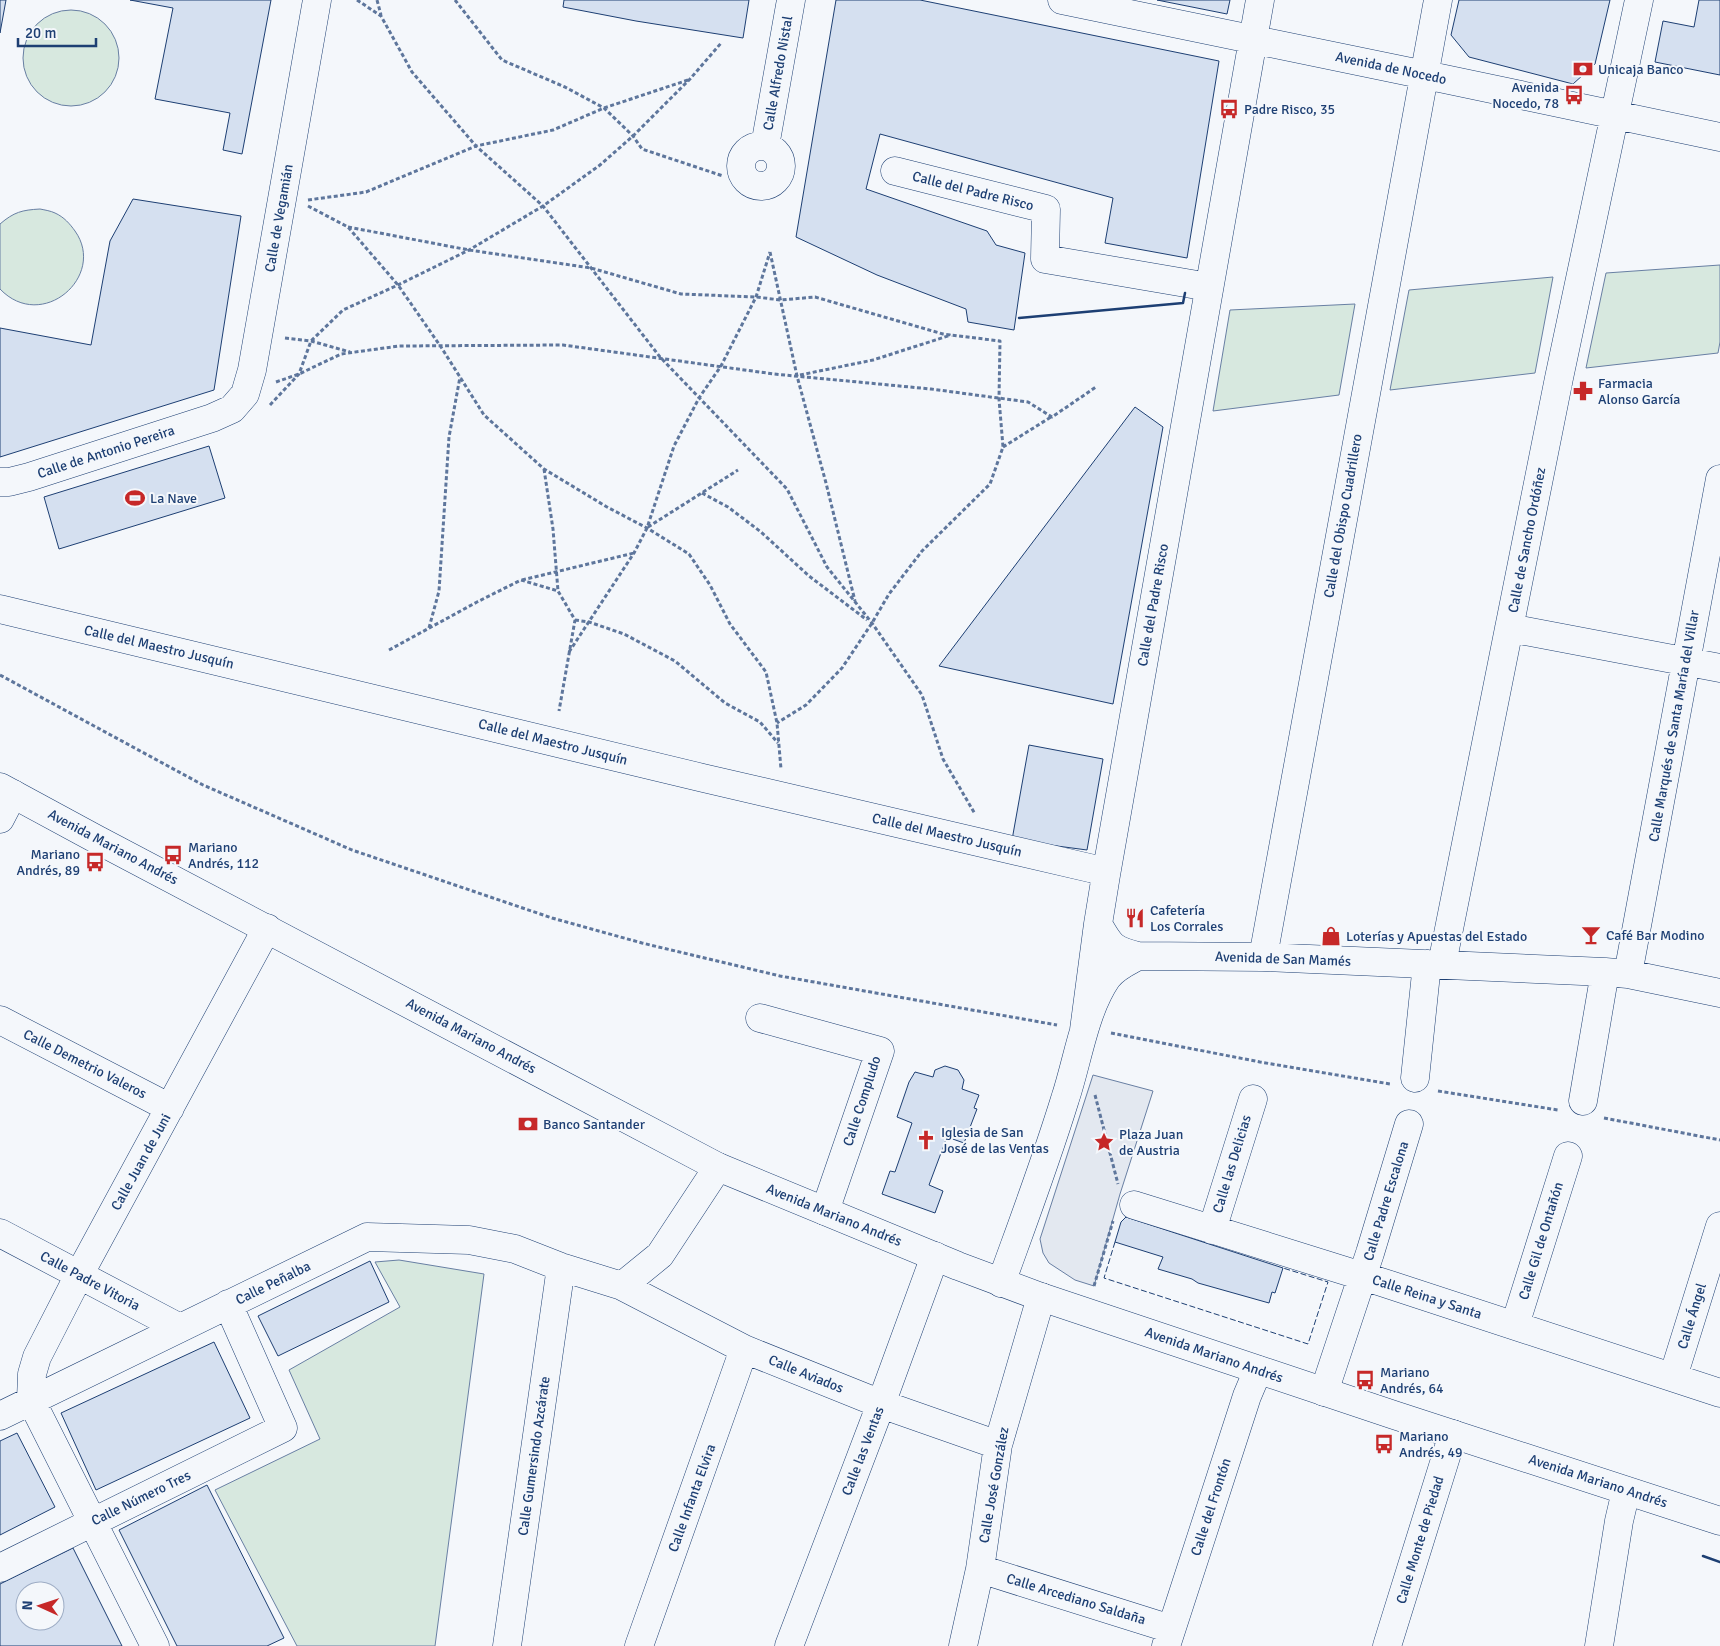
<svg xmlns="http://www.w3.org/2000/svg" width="1720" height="1646" font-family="Signika,sans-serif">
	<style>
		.green { fill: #d7e8df; stroke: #687fa3 }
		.parking { fill: #e3e8f0; stroke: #687fa3 }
		.building { fill: #d5e0f0; stroke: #1d3f73; fill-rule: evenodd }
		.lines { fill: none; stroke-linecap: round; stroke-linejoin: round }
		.minor-casing { stroke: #1d3f73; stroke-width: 29 }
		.major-casing { stroke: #1d3f73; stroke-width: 29 }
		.path { stroke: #5e769c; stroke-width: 3; stroke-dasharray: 4 2.5; stroke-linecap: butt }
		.minor { stroke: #f4f7fb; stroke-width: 28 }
		.major { stroke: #f4f7fb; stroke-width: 28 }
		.fence { stroke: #1d3f73; stroke-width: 1; stroke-dasharray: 6 2.5; stroke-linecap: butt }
		.wall { stroke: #1d3f73; stroke-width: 2.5 }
		.labels { text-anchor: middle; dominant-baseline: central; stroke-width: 4; stroke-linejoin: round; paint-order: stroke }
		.street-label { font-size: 14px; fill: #1d3f73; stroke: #f4f7fb }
		.poi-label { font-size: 14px; fill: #1d3f73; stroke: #f4f7fb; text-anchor: start }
	</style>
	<rect width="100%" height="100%" fill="#f4f7fb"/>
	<path class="green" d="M23 58a48 48 0 1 1 96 0a48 48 0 1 1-96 0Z
		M 40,209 C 45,210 51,211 55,213 C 64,217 70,224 75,231 C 107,276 42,333 0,289 L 0,224 C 14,212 22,210 40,209 Z
		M 1720,265 L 1720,342 L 1718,353 L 1586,368 L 1606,273 Z
		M 1553,277 L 1535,373 L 1390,390 L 1409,290 Z
		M 1355,304 L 1339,395 L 1213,411 L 1230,310 Z
		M 399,1260 L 484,1274 L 435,1646 L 297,1646 L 215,1490 L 320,1439 L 289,1370 L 400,1307 L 375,1262 Z"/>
	<path class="parking" d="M 1093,1075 L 1153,1091 L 1120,1194 L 1094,1286 L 1075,1280 L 1049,1263 L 1043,1253 L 1040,1239 Z"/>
	<path class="building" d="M 0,0 L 6,0 L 0,33 Z
		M 130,0 L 271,0 L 242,154 L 223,150 L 230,113 L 155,99 L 173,8 Z
		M 564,0 L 749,0 L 743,38 L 636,21 L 563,7 Z
		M 836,0 L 920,0 L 1219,61 L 1187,258 L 1105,243 L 1113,198 L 880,134 L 866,189 L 987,231 L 996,245 L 1025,253 L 1014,330 L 968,322 L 966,309 L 877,275 L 796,237 Z
		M 1157,0 L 1230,0 L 1227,14 Z
		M 1459,0 L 1610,0 L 1595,64 L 1573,84 L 1469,57 L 1451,35 Z
		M 1699,0 L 1720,0 L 1720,75 L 1655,62 L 1663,21 L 1694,27 Z
		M 133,199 L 241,216 L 214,390 L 0,457 L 0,328 L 91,345 L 110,241 Z
		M 1135,407 L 1163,427 L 1113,704 L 939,666 Z
		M 209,446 L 225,498 L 59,549 L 44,497 Z
		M 1029,745 L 1103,759 L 1087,850 L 1012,840 Z
		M 945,1066 L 958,1070 L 964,1080 L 962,1089 L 979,1095 L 974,1108 L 977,1109 L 964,1143 L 947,1137 L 929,1185 L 943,1191 L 935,1213 L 882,1194 L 890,1171 L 895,1172 L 912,1123 L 897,1117 L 909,1082 L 915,1072 L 933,1077 L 935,1070 Z
		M 1126,1217 L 1283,1268 L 1275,1293 L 1272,1292 L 1269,1303 L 1198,1283 L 1192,1279 L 1158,1269 L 1163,1257 L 1115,1242 L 1121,1222 Z
		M 370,1261 L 389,1302 L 278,1356 L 258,1316 Z
		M 214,1342 L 250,1418 L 96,1490 L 61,1413 Z
		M 17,1433 L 55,1507 L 0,1535 L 0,1441 Z
		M 207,1485 L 284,1638 L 267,1646 L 177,1646 L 119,1530 Z
		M 73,1548 L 122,1646 L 0,1646 L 0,1584 ZM 25,1591 L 55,1591 L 55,1621 L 25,1621 Z"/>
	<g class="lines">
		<defs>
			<path id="minor" d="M 1062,0 C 1281,44 1501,91 1720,137
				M741 166a20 20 0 1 1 40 0a20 20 0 1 1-40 0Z
				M 765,146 L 791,0
				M 895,171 L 1046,209 L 1045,259 L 1209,287
				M 0,482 L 9,482 L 29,477 L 212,418 L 232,409 L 245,394 L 252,370 L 317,0
				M 0,609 L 703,778 L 1094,869 L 1106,875
				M 1509,628 L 1720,668
				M 0,819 L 13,794
				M 1098,924 C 1110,946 1113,950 1138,956 L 1263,957 L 1605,972 L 1628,974 L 1720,993
				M 1263,957 L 1438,0
				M 1442,964 L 1559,378 L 1639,0
				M 1628,974 L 1720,479
				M 760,1018 L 880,1051 L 825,1211
				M 0,1020 L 170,1108
				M 1084,1030 L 1098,924 L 1106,875 L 1260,0
				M 1415,1078 L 1427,964
				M 1583,1101 L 1605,972
				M 1134,1205 L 1381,1282 L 1720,1393
				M 1212,1230 L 1253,1099
				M 0,1233 L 180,1328
				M 1001,1283 C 1023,1222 1046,1161 1065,1099 C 1078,1060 1084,1012 1107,978 C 1115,967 1127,962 1138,956
				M 622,1286 L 744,1349 L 881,1404 L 998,1445
				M 1515,1325 L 1568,1156
				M 1673,1377 L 1720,1226
				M 1324,1392 L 1370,1253 L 1409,1124
				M 0,1416 L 367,1237 L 469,1240 L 515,1249 L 561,1267 L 622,1286 L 660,1255 L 718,1167
				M 0,1568 L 283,1428 L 228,1304
				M 980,1569 L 1171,1629
				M 155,1646 L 31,1400 L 32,1374 L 37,1357 L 79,1275 L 267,928
				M 507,1646 L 561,1267
				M 639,1646 L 744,1349
				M 789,1646 L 881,1404 L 935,1256
				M 963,1646 L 980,1569 L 998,1445 L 1041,1297
				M 1166,1646 L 1247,1396 L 1258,1370
				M 1387,1646 L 1453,1434
				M 1599,1646 L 1619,1521 L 1626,1491"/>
			<path id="major" d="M 0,787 L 96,839 L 718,1167 L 958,1266 L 1041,1297 L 1394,1415 L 1720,1521"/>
		</defs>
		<use href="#minor" class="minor-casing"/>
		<use href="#major" class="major-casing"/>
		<path class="path" d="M 357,0 L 381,16 L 412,72 L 476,146 L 543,206 L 660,357 L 787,489 L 827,567 L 872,623 L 922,695 L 943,759 L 975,814
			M 377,0 L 381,15
			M 455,0 L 502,60 L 565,87 L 604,108 L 633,136 L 642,149 L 723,176
			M 308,200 L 366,192 L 476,146 L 553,130 L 604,108 L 688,80
			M 308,206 L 348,227 L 398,285 L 441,347 L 484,415 L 544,469 L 607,507 L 647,528 L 689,554 L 710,585 L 730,624 L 766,672 L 777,723 L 781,769
			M 348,227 L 469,250 L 591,268 L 681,294 L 756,297 L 781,300 L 815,297 L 943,334 L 1000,341 L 999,399 L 1003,447 L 990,484 L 922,551 L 889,594 L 872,623 L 842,668 L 806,705 L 777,723
			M 770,252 L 797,376 L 826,483 L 855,601
			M 285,338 L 311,341 L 350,352
			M 800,375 L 873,360 L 951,335
			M 276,382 L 299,374 L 341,354 L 399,346 L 563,345 L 774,374 L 931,389 L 1028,402 L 1052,417 L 1096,387
			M 270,405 L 299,374 L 311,341 L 343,310 L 398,285 L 469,250 L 543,206 L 600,165 L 633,136 L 690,79 L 722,42
			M 1003,447 L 1051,417
			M 544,469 L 553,529 L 558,591
			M 702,493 L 728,507 L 761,532 L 809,576 L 867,620
			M 648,527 L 738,470
			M 522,580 L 634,553
			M 575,620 L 589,622 L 624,634 L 675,661 L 725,703 L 760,722 L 778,743
			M 429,628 L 439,591 L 449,437 L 460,377
			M 389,650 L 477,602 L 521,580 L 558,591 L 575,620 L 559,711
			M 569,652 L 634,553 L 647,528 L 674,446 L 699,398 L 721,366 L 756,297 L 770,252
			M 0,675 L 203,785 L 352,850 L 552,918 L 642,943 L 780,976 L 1057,1025
			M 1111,1033 L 1260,1062 L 1390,1084
			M 1438,1091 L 1558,1110
			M 1095,1095 L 1118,1184
			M 1604,1118 L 1720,1140
			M 1094,1286 L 1113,1221"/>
		<use href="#minor" class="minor"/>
		<use href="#major" class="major"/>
		<path class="fence" d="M 1115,1242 L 1104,1278 L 1308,1344 L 1328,1282 L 1283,1268"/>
		<path class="wall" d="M 1019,318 L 1183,303 L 1185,293
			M 1703,1556 L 1720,1562"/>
	</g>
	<defs>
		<symbol id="bank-bare" viewBox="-9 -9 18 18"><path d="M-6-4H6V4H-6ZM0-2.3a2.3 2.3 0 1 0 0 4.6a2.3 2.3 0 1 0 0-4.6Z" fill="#c62828" stroke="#f4f7fb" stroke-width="2.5" paint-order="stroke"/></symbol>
		<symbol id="bus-bare" viewBox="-9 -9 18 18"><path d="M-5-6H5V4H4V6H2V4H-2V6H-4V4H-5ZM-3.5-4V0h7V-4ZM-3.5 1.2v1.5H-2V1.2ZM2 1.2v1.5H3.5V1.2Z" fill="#c62828" stroke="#f4f7fb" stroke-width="2.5" paint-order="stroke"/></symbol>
		<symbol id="pharmacy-bare" viewBox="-9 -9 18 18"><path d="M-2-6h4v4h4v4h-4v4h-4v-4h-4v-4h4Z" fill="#c62828" stroke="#f4f7fb" stroke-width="2.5" paint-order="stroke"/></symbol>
		<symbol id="stadium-bare" viewBox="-9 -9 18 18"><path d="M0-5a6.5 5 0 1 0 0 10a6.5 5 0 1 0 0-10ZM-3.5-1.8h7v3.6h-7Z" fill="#c62828" stroke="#f4f7fb" stroke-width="2.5" paint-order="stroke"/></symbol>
		<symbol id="restaurant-bare" viewBox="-9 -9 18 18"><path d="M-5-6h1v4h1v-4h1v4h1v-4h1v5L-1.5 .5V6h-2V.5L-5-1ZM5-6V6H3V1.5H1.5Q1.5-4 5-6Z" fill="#c62828" stroke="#f4f7fb" stroke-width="2.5" paint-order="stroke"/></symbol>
		<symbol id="bar-bare" viewBox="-9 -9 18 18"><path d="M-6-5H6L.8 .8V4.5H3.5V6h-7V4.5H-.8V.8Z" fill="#c62828" stroke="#f4f7fb" stroke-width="2.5" paint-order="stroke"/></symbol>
		<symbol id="shop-bare" viewBox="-9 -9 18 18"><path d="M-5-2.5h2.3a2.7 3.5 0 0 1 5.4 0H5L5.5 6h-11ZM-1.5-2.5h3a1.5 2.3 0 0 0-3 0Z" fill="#c62828" stroke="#f4f7fb" stroke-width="2.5" paint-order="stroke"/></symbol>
		<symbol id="church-bare" viewBox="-9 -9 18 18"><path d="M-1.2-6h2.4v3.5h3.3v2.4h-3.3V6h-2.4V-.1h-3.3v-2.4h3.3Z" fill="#c62828" stroke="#f4f7fb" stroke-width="2.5" paint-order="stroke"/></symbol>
		<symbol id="sight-bare" viewBox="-9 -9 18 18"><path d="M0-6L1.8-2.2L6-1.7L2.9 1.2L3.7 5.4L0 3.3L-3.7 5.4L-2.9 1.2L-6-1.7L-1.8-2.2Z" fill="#c62828" stroke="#f4f7fb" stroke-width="2.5" paint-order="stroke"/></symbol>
	</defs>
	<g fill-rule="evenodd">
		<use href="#bank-bare" x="1569" y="55" width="28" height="28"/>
		<use href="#bus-bare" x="1560" y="81" width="28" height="28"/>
		<use href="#bus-bare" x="1215" y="95" width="28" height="28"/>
		<use href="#pharmacy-bare" x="1569" y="377" width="28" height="28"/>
		<use href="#stadium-bare" x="121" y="484" width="28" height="28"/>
		<use href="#bus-bare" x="159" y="841" width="28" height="28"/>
		<use href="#bus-bare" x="81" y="848" width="28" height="28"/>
		<use href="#restaurant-bare" x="1121" y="904" width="28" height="28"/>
		<use href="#bar-bare" x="1577" y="921" width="28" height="28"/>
		<use href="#shop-bare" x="1317" y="922" width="28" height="28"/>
		<use href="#bank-bare" x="514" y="1110" width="28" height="28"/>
		<use href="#church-bare" x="912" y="1126" width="28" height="28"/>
		<use href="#sight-bare" x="1090" y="1128" width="28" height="28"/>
		<use href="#bus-bare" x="1351" y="1366" width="28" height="28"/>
		<use href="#bus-bare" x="1370" y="1430" width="28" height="28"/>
	</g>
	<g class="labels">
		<g class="street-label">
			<text transform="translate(1391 68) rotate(12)">Avenida de Nocedo</text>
			<text transform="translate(778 73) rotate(-80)">Calle Alfredo Nistal</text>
			<text transform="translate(973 191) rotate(14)">Calle del Padre Risco</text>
			<text transform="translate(279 218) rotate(-80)">Calle de Vegamián</text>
			<text transform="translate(106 452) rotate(-18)">Calle de Antonio Pereira</text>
			<text transform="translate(1343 516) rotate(-80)">Calle del Obispo Cuadrillero</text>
			<text transform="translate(1527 540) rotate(-79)">Calle de Sancho Ordóñez</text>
			<text transform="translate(1153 605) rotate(-80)">Calle del Padre Risco</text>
			<text transform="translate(159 647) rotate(13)">Calle del Maestro Jusquín</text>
			<text transform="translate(1674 726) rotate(-80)">Calle Marqués de Santa María del Villar</text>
			<text transform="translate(553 742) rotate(14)">Calle del Maestro Jusquín</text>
			<text transform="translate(947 835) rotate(13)">Calle del Maestro Jusquín</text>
			<text transform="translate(113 847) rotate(28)">Avenida Mariano Andrés</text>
			<text transform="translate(1283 959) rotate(2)">Avenida de San Mamés</text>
			<text transform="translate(471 1036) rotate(28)">Avenida Mariano Andrés</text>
			<text transform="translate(85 1064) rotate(27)">Calle Demetrio Valeros</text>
			<text transform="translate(862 1101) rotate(-72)">Calle Compludo</text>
			<text transform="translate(141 1162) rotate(-61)">Calle Juan de Juni</text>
			<text transform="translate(1232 1164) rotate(-73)">Calle las Delicias</text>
			<text transform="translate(1386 1201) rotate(-73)">Calle Padre Escalona</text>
			<text transform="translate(834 1215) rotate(22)">Avenida Mariano Andrés</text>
			<text transform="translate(1541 1241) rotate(-73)">Calle Gil de Ontañón</text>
			<text transform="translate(90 1281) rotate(28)">Calle Padre Vitoria</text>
			<text transform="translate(273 1283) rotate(-26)">Calle Peñalba</text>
			<text transform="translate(1427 1297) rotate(18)">Calle Reina y Santa</text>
			<text transform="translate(1692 1316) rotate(-73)">Calle Ángel</text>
			<text transform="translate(1214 1355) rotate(19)">Avenida Mariano Andrés</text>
			<text transform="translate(806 1374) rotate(22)">Calle Aviados</text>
			<text transform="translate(863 1451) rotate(-69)">Calle las Ventas</text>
			<text transform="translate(534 1456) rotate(-82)">Calle Gumersindo Azcárate</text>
			<text transform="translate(1598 1481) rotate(18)">Avenida Mariano Andrés</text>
			<text transform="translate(994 1485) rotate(-80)">Calle José González</text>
			<text transform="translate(141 1498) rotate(-26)">Calle Número Tres</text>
			<text transform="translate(692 1498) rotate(-70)">Calle Infanta Elvira</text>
			<text transform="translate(1211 1507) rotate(-72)">Calle del Frontón</text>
			<text transform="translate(1420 1540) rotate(-73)">Calle Monte de Piedad</text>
			<text transform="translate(1076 1599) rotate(17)">Calle Arcediano Saldaña</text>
		</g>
		<g class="poi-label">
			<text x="1598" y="69">Unicaja Banco</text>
			<text x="1559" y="87" text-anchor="end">Avenida<tspan x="1559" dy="16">Nocedo, 78</tspan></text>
			<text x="1244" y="109">Padre Risco, 35</text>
			<text x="1598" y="383">Farmacia<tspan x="1598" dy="16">Alonso García</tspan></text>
			<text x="150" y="498">La Nave</text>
			<text x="188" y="847">Mariano<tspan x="188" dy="16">Andrés, 112</tspan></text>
			<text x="80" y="854" text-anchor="end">Mariano<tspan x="80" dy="16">Andrés, 89</tspan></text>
			<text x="1150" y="910">Cafetería<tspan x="1150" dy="16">Los Corrales</tspan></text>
			<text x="1606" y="935">Café Bar Modino</text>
			<text x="1346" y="936">Loterías y Apuestas del Estado</text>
			<text x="543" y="1124">Banco Santander</text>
			<text x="941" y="1132">Iglesia de San<tspan x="941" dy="16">José de las Ventas</tspan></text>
			<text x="1119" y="1134">Plaza Juan<tspan x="1119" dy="16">de Austria</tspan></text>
			<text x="1380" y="1372">Mariano<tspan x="1380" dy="16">Andrés, 64</tspan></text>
			<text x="1399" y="1436">Mariano<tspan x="1399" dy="16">Andrés, 49</tspan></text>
		</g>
	</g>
	<g transform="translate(40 1606) rotate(273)"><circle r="24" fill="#f4f7fb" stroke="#9eadc5"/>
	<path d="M0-4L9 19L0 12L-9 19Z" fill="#c62828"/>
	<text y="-8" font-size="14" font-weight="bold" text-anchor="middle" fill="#1d3f73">N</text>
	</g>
	<path d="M18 38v8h78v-8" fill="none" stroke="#1d3f73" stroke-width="2.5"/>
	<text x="25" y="38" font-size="15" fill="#1d3f73" stroke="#f4f7fb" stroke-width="4" paint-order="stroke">20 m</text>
</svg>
